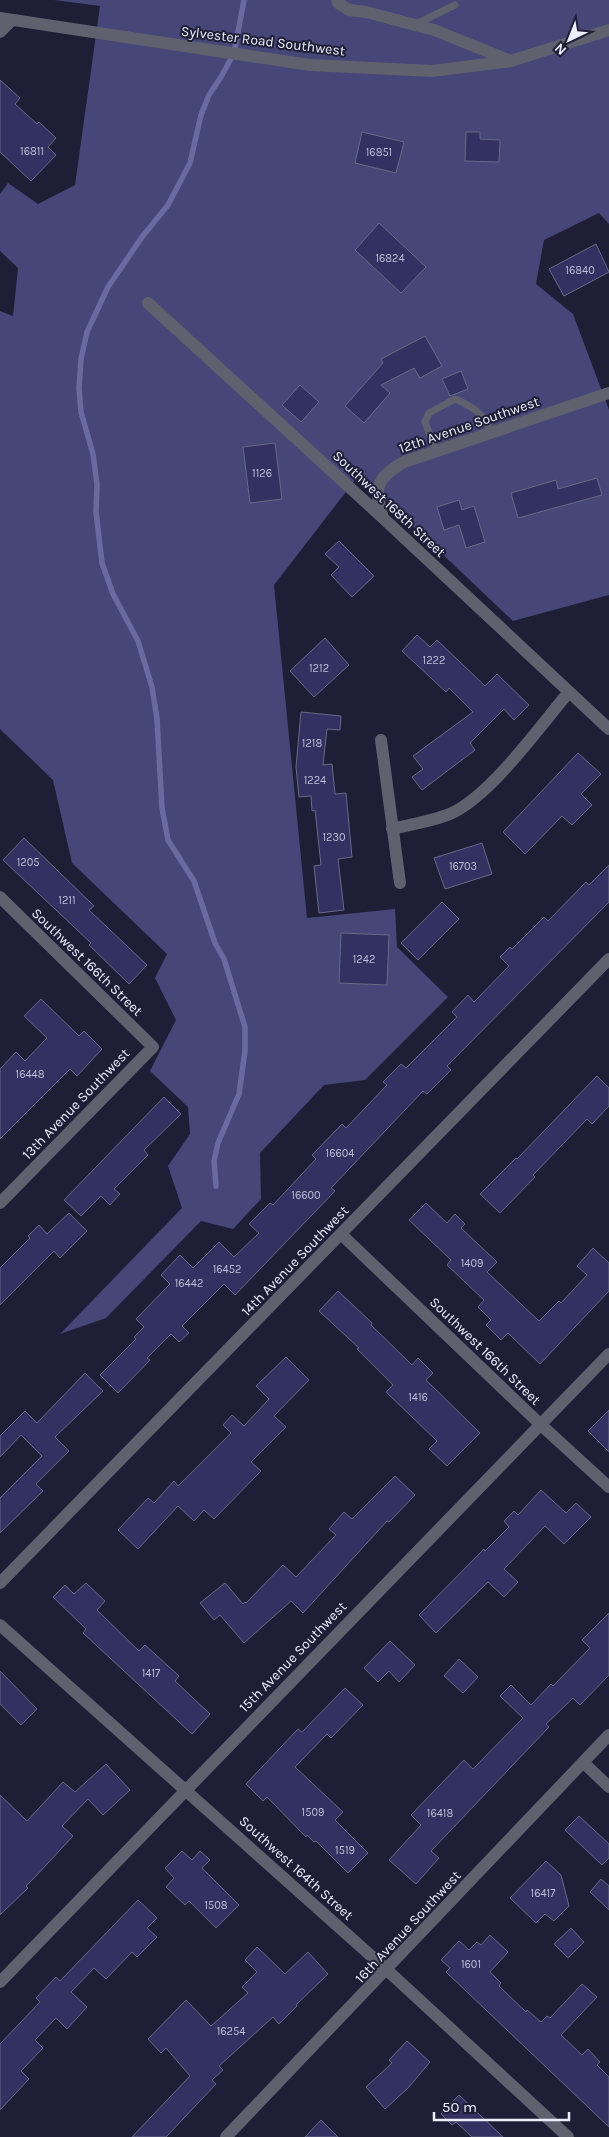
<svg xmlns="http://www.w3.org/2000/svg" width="609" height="2137" font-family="Karla,sans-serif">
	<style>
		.forest { fill: #464678 }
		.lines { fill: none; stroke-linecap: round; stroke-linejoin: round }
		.stream { stroke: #696ba0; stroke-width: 5.5 }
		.building { fill: #323161; stroke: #686a86 }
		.service { stroke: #60616e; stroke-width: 7 }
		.minor { stroke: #60616e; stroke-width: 12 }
		.tertiary { stroke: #60616e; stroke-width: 12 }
		.labels { text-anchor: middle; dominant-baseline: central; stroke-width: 4; stroke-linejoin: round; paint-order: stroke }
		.number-label { font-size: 11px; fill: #bebfd7 }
		.street-label { font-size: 14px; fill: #edeefe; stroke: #1e1e36 }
	</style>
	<rect width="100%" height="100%" fill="#1e1e36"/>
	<path class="forest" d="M 54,0 L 609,0 L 609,224 L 599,213 L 544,240 L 536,284 L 573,314 L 609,410 L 609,595 L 513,621 L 359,475 L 274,585 L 307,918 L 395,909 L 397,947 L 448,997 L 365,1080 L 324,1085 L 260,1153 L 261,1199 L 233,1229 L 201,1221 L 106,1318 L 60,1334 L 182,1208 L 168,1166 L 190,1134 L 188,1107 L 150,1071 L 176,1020 L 155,978 L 167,954 L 72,863 L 53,780 L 0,729 L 0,311 L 13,316 L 18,268 L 0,251 L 0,194 L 8,183 L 38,204 L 75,185 L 100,6 Z"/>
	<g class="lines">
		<path class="stream" d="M 216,1186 L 214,1161 L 218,1143 L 239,1094 L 245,1051 L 245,1027 L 224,959 L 215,943 L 194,881 L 168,840 L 162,808 L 157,719 L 152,687 L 138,641 L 113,594 L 102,563 L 96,512 L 97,484 L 93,454 L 81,412 L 79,388 L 81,359 L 87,332 L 108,287 L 142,237 L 168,205 L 190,163 L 201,115 L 209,95 L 221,77 L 234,53 L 244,0"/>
	</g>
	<path class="building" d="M 0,80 L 20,98 L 15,104 L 37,124 L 39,122 L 56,138 L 48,147 L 56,155 L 31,181 L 0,152 Z
		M 362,132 L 404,142 L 396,173 L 355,163 Z
		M 466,132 L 480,132 L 480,139 L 500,140 L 499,162 L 465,161 Z
		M 379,223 L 426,267 L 401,293 L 355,250 Z
		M 596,244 L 609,272 L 564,296 L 549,269 Z
		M 425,336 L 442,366 L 420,378 L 414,368 L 381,385 L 390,393 L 364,423 L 345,406 L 383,363 L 381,359 Z
		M 461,371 L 468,389 L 450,396 L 442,379 Z
		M 300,385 L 319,402 L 301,422 L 282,405 Z
		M 275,443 L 282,499 L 250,503 L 243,447 Z
		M 597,478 L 602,495 L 518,518 L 511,493 L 556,480 L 558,489 Z
		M 459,500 L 462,510 L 474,506 L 485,542 L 466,548 L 459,525 L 444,530 L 437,507 Z
		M 339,541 L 374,576 L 352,597 L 331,575 L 339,567 L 325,554 Z
		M 417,635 L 430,647 L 437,640 L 485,686 L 497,674 L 529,705 L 514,720 L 504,709 L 470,743 L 475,750 L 422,790 L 412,777 L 423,769 L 413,756 L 473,712 L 449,688 L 446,692 L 402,651 Z
		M 325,638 L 349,665 L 314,697 L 290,671 Z
		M 301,712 L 341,716 L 340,730 L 327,729 L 323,765 L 332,764 L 335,794 L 346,793 L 352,857 L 338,859 L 344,910 L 319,913 L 314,866 L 321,865 L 315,810 L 312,811 L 311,796 L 299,797 L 296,767 Z
		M 578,753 L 601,774 L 581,794 L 592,805 L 572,825 L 562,816 L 525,854 L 503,832 Z
		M 24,838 L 94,906 L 89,910 L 147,965 L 129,984 L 89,945 L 91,943 L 3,860 Z
		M 482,843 L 492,874 L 445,889 L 434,858 Z
		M 609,865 L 609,902 L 447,1066 L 451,1070 L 427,1094 L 423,1091 L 368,1149 L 331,1188 L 335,1191 L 235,1295 L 224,1284 L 182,1326 L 189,1333 L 179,1342 L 171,1334 L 147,1358 L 150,1360 L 118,1393 L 100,1375 L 136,1339 L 134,1337 L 144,1327 L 136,1319 L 170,1284 L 161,1275 L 180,1255 L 193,1268 L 219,1242 L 234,1257 L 259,1233 L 249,1224 L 270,1203 L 273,1205 L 316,1159 L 312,1155 L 342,1124 L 346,1128 L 387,1085 L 383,1082 L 401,1064 L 406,1068 L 457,1017 L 452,1012 L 468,995 L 474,1002 L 509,966 L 500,957 L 510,947 L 512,949 L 544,917 L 548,921 L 586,882 L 589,885 Z
		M 442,902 L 459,919 L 418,960 L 401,943 Z
		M 341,933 L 389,935 L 387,985 L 339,983 Z
		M 41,999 L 79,1036 L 84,1031 L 102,1049 L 77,1076 L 70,1069 L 0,1139 L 0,1069 L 16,1052 L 25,1061 L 47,1038 L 24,1016 Z
		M 597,1076 L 609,1088 L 609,1106 L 592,1124 L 587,1119 L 533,1175 L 535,1177 L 500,1213 L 480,1194 L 516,1158 L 517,1159 Z
		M 164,1097 L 181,1114 L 144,1150 L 148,1155 L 114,1189 L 120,1194 L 110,1205 L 101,1196 L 81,1216 L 64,1200 Z
		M 426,1203 L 447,1223 L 455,1214 L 465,1224 L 461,1228 L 497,1262 L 487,1272 L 539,1321 L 559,1301 L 561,1303 L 587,1275 L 577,1266 L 593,1248 L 609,1263 L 609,1291 L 540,1364 L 508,1333 L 501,1340 L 486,1325 L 491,1320 L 478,1307 L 484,1300 L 447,1265 L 451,1260 L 409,1220 Z
		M 69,1213 L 87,1231 L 60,1258 L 54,1251 L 0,1305 L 0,1268 L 30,1238 L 28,1236 L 39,1225 L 47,1234 Z
		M 338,1291 L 372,1323 L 371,1325 L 412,1365 L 418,1358 L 433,1373 L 426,1380 L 480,1433 L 447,1466 L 429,1449 L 437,1441 L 386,1392 L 393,1385 L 357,1349 L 359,1348 L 319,1311 Z
		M 286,1357 L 309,1380 L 274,1416 L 286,1427 L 251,1462 L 261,1471 L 214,1519 L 204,1510 L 194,1521 L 178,1506 L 138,1549 L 118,1530 L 148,1498 L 154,1503 L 174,1481 L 178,1486 L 231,1433 L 223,1425 L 232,1415 L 244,1426 L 269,1399 L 256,1386 Z
		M 85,1373 L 103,1391 L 55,1437 L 69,1451 L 36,1484 L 43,1491 L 0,1533 L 0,1498 L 42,1456 L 21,1435 L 0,1457 L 0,1436 L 25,1411 L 37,1423 Z
		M 609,1410 L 609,1452 L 588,1431 Z
		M 395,1476 L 415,1495 L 389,1522 L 387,1521 L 303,1613 L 291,1601 L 244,1643 L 220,1615 L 214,1620 L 200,1603 L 225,1583 L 243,1604 L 245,1602 L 246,1603 L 283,1565 L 296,1577 L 336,1535 L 329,1529 L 344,1512 L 352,1519 Z
		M 541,1490 L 566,1513 L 576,1503 L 591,1517 L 564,1544 L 545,1526 L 504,1569 L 518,1582 L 504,1597 L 488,1582 L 436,1633 L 419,1615 L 484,1549 L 485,1551 L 509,1527 L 504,1521 L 514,1511 L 518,1515 Z
		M 86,1583 L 105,1601 L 97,1610 L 139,1651 L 145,1645 L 179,1676 L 175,1681 L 210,1714 L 192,1734 L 83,1633 L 86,1629 L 53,1597 L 65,1585 L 74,1594 Z
		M 609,1613 L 609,1675 L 580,1705 L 573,1698 L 546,1724 L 549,1727 L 431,1851 L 439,1858 L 416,1884 L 389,1860 L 421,1825 L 411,1815 L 464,1760 L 473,1769 L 523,1718 L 500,1696 L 511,1685 L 531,1705 L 551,1684 L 553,1686 L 590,1648 L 582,1640 Z
		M 390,1641 L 415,1665 L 399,1682 L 389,1671 L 378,1682 L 364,1668 Z
		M 459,1659 L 478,1677 L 463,1693 L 444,1676 Z
		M 0,1671 L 37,1709 L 21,1725 L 0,1704 Z
		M 345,1688 L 363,1705 L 331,1738 L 327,1734 L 295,1767 L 343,1812 L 335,1820 L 368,1853 L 348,1873 L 316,1841 L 314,1842 L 307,1835 L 306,1837 L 267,1797 L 263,1801 L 246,1784 L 298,1729 L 302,1732 Z
		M 106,1764 L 130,1790 L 103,1815 L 88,1799 L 62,1826 L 73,1836 L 35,1877 L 26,1886 L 28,1888 L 0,1915 L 0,1795 L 27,1821 L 63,1782 L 75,1792 Z
		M 579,1816 L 609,1844 L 609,1858 L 602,1865 L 565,1830 Z
		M 182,1851 L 192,1860 L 200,1851 L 210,1860 L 202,1868 L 239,1905 L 216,1928 L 189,1901 L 185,1905 L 166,1887 L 174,1878 L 165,1868 Z
		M 546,1861 L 561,1875 L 569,1906 L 554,1921 L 545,1914 L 536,1923 L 510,1898 Z
		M 601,1879 L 609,1886 L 609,1910 L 590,1892 Z
		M 138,1900 L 157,1918 L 147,1928 L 157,1937 L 137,1957 L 132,1952 L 106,1979 L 94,1968 L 71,1992 L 87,2007 L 67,2029 L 56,2018 L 35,2040 L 43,2048 L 21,2071 L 29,2079 L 0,2110 L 0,2044 L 40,2002 L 36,1998 L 56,1977 L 60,1981 Z
		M 571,1928 L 584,1942 L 568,1958 L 554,1944 Z
		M 490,1935 L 508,1952 L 490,1972 L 501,1983 L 499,1986 L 526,2012 L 527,2010 L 541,2022 L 547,2016 L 550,2018 L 582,1984 L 597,1997 L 561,2035 L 582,2055 L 588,2049 L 600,2062 L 597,2065 L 609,2077 L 609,2127 L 446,1972 L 450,1968 L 441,1960 L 459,1941 L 469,1950 L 477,1942 L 481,1945 Z
		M 257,1947 L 285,1974 L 308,1952 L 328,1974 L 296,2005 L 297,2006 L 279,2024 L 273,2017 L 219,2066 L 223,2070 L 212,2080 L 216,2084 L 166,2137 L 132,2137 L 190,2076 L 166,2048 L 161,2053 L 148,2039 L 186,2000 L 211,2026 L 248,1993 L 242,1987 L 257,1972 L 245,1960 Z
		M 407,2041 L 430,2062 L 408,2088 L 385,2109 L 366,2087 L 392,2063 L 389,2060 Z
		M 459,2095 L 503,2137 L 472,2137 L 456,2122 L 452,2125 L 441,2114 Z
		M 321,2120 L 338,2137 L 305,2137 Z"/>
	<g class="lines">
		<path class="service" d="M 414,25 L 455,5
			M 436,451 L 425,422 L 429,413 L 455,399 C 474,407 482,413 492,432"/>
		<path class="minor" d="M 337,0 L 338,3 L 349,10 L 366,12 L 434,30 L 511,61
			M 0,32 L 12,20
			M 148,303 L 383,518 L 609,729
			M 383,518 C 374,488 375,479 404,462 L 609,393
			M 381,740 L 400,883
			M 392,829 C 410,824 435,821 452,813 C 493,793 539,727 569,692
			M 0,897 L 153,1047 L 0,1203
			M 342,1235 L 540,1424 L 609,1487
			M 0,1625 L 387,1970 L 568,2137
			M 583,1762 L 609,1787
			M 0,1982 L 609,1354
			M 226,2137 L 609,1735"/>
		<path class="tertiary" d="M 0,18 L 310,65 L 432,71 L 511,61 L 609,30
			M 0,1583 L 609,959"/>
	</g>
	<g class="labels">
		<g class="number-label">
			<text x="32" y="151">16811</text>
			<text x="379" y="152">16851</text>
			<text x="390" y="258">16824</text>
			<text x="580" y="270">16840</text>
			<text x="262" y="473">1126</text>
			<text x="434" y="660">1222</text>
			<text x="319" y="668">1212</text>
			<text x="312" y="743">1218</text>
			<text x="315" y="780">1224</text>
			<text x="334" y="837">1230</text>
			<text x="28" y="862">1205</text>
			<text x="463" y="866">16703</text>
			<text x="67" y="900">1211</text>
			<text x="364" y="959">1242</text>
			<text x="30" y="1074">16448</text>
			<text x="340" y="1153">16604</text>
			<text x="306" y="1195">16600</text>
			<text x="472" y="1263">1409</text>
			<text x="227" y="1269">16452</text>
			<text x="189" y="1283">16442</text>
			<text x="418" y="1397">1416</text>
			<text x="151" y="1673">1417</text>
			<text x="313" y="1812">1509</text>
			<text x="440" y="1813">16418</text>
			<text x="345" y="1850">1519</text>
			<text x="543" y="1893">16417</text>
			<text x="216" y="1905">1508</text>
			<text x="471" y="1964">1601</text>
			<text x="231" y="2031">16254</text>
		</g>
		<g class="street-label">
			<text transform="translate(263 41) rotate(7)">Sylvester Road Southwest</text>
			<text transform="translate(469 425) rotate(-19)">12th Avenue Southwest</text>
			<text transform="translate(389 504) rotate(43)">Southwest 168th Street</text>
			<text transform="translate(87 962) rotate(44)">Southwest 166th Street</text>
			<text transform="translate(76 1104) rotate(-46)">13th Avenue Southwest</text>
			<text transform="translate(295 1261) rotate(-46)">14th Avenue Southwest</text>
			<text transform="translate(485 1351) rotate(44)">Southwest 166th Street</text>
			<text transform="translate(293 1657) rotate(-46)">15th Avenue Southwest</text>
			<text transform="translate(296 1868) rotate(42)">Southwest 164th Street</text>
			<text transform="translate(408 1927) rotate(-47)">16th Avenue Southwest</text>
		</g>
	</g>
	<g transform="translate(569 40) rotate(223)" stroke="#1e1e36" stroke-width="4" paint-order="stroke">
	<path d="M0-4L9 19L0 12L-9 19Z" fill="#edeefe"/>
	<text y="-8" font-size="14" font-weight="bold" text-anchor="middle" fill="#edeefe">N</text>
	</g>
	<path d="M434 2112v8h135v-8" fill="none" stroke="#edeefe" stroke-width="2.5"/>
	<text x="442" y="2112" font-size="15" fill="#edeefe" stroke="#1e1e36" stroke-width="4" paint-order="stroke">50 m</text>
</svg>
